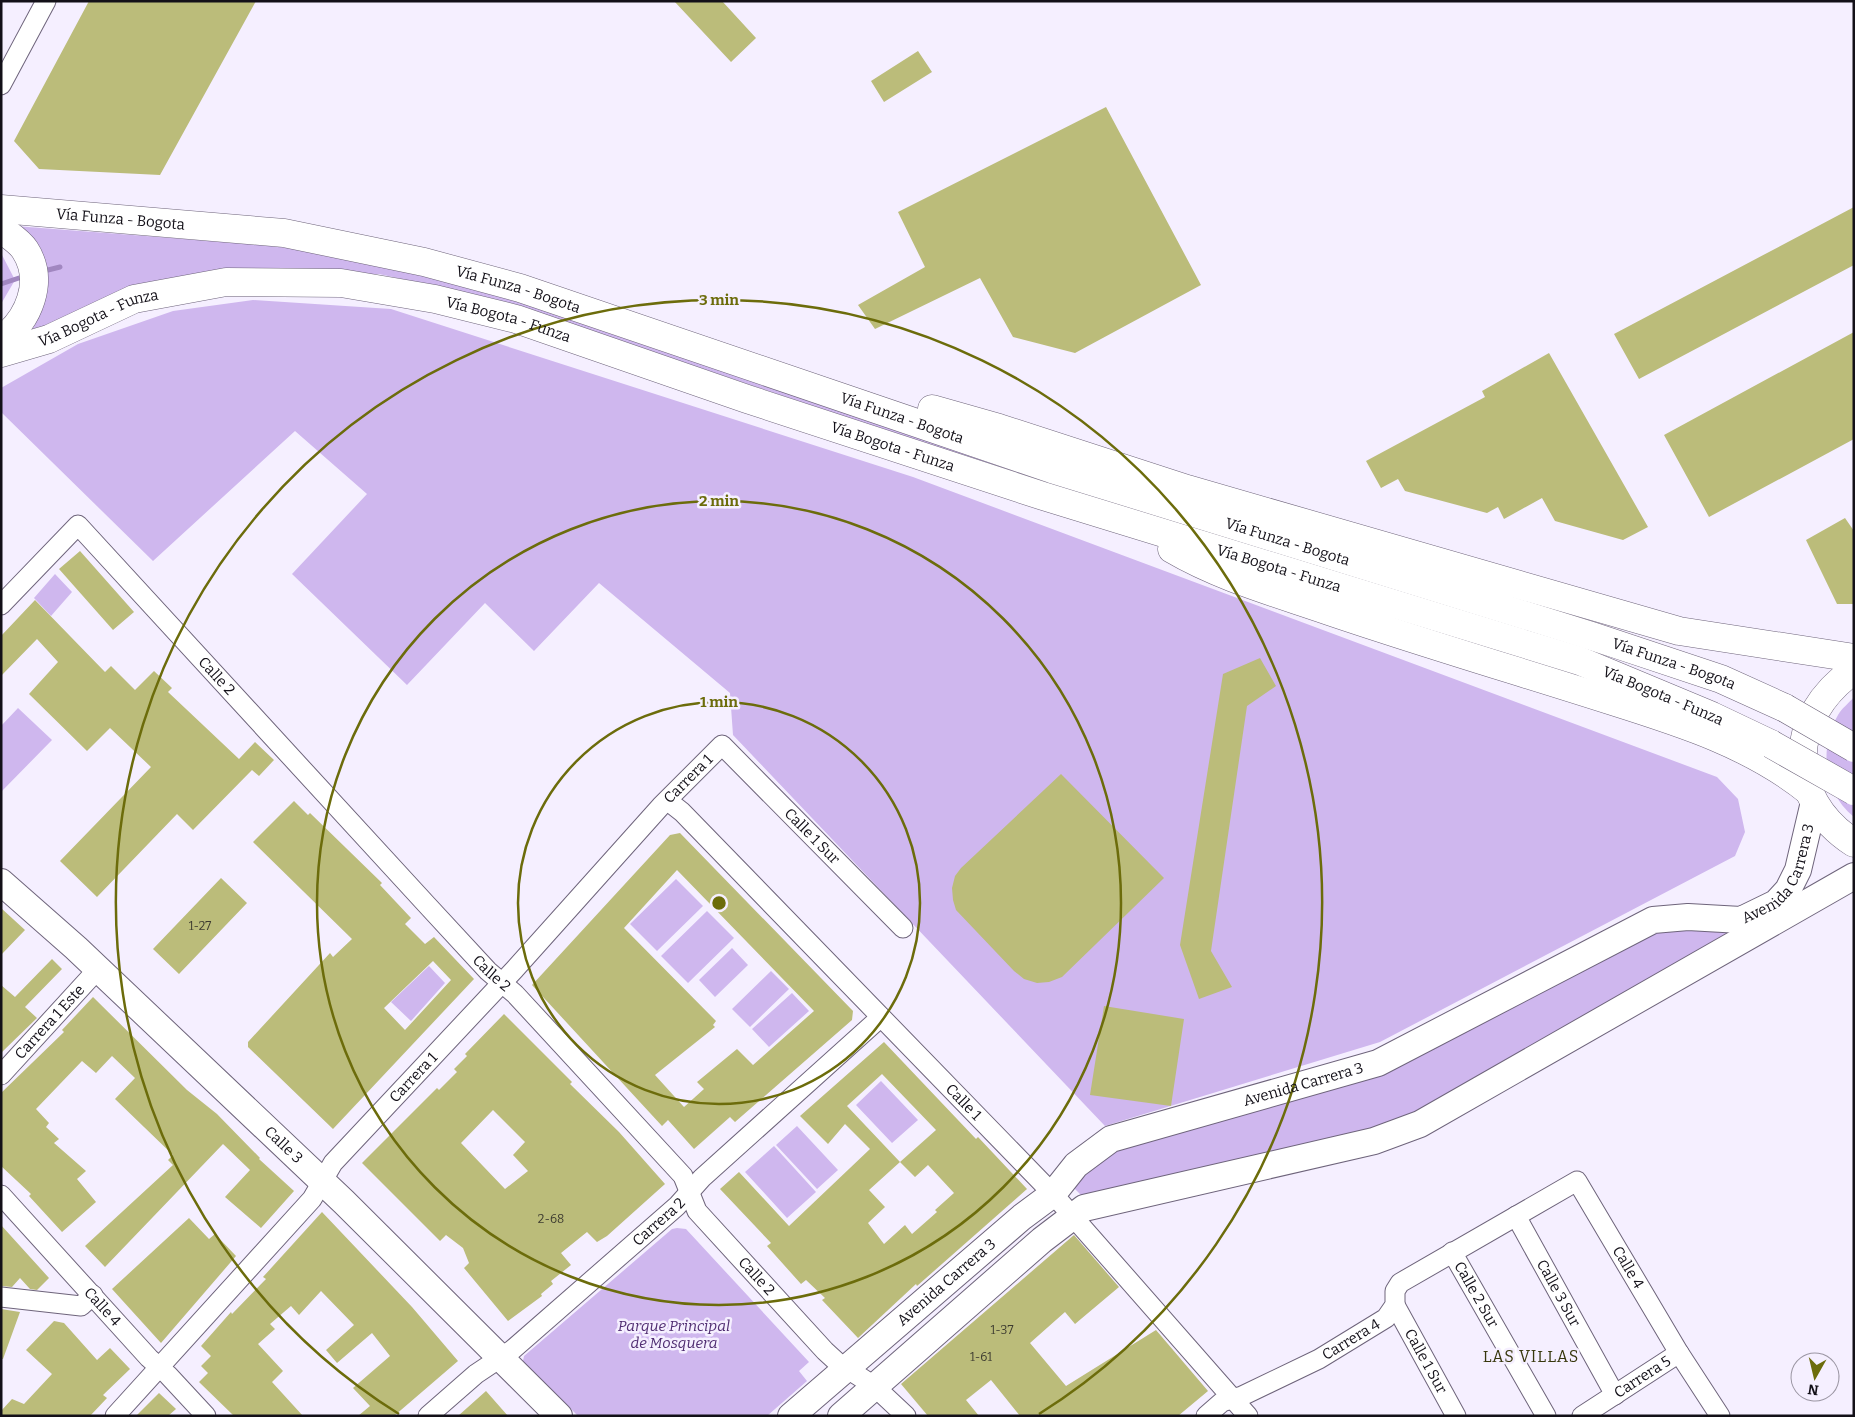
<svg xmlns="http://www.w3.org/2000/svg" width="1855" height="1417" font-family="Bitter,serif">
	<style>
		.green { fill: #cfb7ee }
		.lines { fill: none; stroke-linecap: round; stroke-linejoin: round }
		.stream { stroke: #a187c0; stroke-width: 5 }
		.building { fill: #bbbc7a; fill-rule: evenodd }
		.minor-casing { stroke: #6e647b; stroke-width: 21 }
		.secondary-casing { stroke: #6e647b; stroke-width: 28 }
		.primary-casing { stroke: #6e647b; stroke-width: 29 }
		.minor { stroke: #fff; stroke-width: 19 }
		.secondary { stroke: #fff; stroke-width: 26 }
		.primary { stroke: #fff; stroke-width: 28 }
		.primary-bridge-casing { stroke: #6e647b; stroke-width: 29; stroke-linecap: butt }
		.primary-bridge { stroke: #fff; stroke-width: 28 }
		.ring { fill: none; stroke: #6c6c0b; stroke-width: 2.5 }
		.labels { text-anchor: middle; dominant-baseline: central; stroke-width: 5; stroke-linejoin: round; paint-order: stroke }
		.number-label { font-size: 12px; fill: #3d3b30 }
		.street-label { font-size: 15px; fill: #131018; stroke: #f5efff }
		.park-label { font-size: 15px; font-style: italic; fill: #502d72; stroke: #f5efff }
		.neighbourhood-label { font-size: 16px; letter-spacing: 1px; fill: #37370d; stroke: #f5efff }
		.centre { fill: #6c6c0b; stroke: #f5efff; stroke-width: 2.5 }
		.ring-label { font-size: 15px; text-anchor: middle; font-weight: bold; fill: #6c6c0b; stroke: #f5efff; stroke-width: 5; stroke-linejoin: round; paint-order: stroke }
	</style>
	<rect width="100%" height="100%" fill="#f5efff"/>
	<path class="green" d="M 15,226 L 261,245 L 352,255 L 499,291 L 1134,506 L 1131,514 L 506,302 L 379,274 L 263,274 L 134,287 L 32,331 L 46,295 Z
		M 1,253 L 15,280 L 1,304 Z
		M 253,300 L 391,309 L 913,477 L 1717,777 L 1738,799 L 1745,832 L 1735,856 L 1380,1042 L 1105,1126 L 733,735 L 730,693 L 599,583 L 534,651 L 485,603 L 407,685 L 292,574 L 367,494 L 295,431 L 153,561 L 1,412 L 1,388 L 78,344 L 173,311 Z
		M 55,574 L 72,592 L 51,616 L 34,598 Z
		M 1854,697 L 1854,817 C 1823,792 1819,748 1838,715 C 1842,708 1849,703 1854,697 Z
		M 18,708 L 52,740 L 2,791 L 1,726 Z
		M 676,879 L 703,906 L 657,951 L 630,924 Z
		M 707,911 L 734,938 L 688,983 L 661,956 Z
		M 1658,926 L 1727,933 L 1408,1119 L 1083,1197 L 1073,1187 L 1116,1146 L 1384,1075 Z
		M 732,948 L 748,965 L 715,997 L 699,980 Z
		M 429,966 L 445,983 L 411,1021 L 391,1002 Z
		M 771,971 L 789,989 L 750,1027 L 732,1009 Z
		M 792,993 L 809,1011 L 769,1047 L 752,1029 Z
		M 881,1081 L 918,1120 L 892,1143 L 856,1105 Z
		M 797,1126 L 838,1170 L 817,1189 L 776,1145 Z
		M 774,1146 L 816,1192 L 787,1218 L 745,1172 Z
		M 677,1228 L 686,1229 L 809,1362 L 799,1371 L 807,1381 L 767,1416 L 578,1416 L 523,1361 L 524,1356 L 672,1229 Z"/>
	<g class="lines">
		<path class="stream" d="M 48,270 L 60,267
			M 1,284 L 25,276"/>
	</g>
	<path class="building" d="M 89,1 L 256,1 L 160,175 L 39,169 L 14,141 Z
		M 674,1 L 722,1 L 756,38 L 731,62 Z
		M 918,51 L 932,72 L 884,102 L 871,81 Z
		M 1106,107 L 1201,285 L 1075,353 L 1013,337 L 980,278 L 875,329 L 858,305 L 925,267 L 898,212 Z
		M 1854,207 L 1854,265 L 1639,379 L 1614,334 Z
		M 1854,332 L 1854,439 L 1709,517 L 1664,435 Z
		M 1549,353 L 1648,527 L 1623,540 L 1555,521 L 1542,498 L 1504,519 L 1498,507 L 1487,513 L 1405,491 L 1398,479 L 1381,488 L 1366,461 L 1485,397 L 1482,391 Z
		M 1845,518 L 1854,531 L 1854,604 L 1837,604 L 1806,540 Z
		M 80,551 L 134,612 L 113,630 L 59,569 Z
		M 35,600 L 105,672 L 111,666 L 135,690 L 154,671 L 172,688 L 168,692 L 239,759 L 255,742 L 274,760 L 259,776 L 252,770 L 193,830 L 177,814 L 97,897 L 60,861 L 151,767 L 110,728 L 87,751 L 29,694 L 58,662 L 37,639 L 1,676 L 1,636 Z
		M 1260,658 L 1276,686 L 1247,706 L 1211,951 L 1232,987 L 1199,999 L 1180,945 L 1223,674 Z
		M 1061,774 L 1164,878 L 1062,977 L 1049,982 L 1037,983 L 1024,979 L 1014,971 L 956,910 L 953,900 L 952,888 L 955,876 L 961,868 Z
		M 294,801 L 308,815 L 310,813 L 382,883 L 380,885 L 411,918 L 405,924 L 425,944 L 434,937 L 474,979 L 333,1129 L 248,1047 L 248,1042 L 330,953 L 333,957 L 352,939 L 253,842 ZM 433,961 L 451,980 L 405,1030 L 384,1008 Z
		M 680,833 L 853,1011 L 852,1020 L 735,1122 L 730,1117 L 694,1149 L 668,1120 L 662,1126 L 532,985 L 670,835 ZM 677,870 L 814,1011 L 753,1065 L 737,1049 L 697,1082 L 704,1089 L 684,1107 L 655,1075 L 715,1027 L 713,1025 L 716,1021 L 624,928 Z
		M 221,878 L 247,903 L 179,974 L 153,949 Z
		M 1,908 L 25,930 L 1,955 Z
		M 52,959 L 62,969 L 25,1007 L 37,1018 L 1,1053 L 1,985 L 15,997 Z
		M 93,997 L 187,1090 L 217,1114 L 260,1158 L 259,1159 L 294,1191 L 261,1228 L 225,1197 L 250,1170 L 223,1144 L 105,1267 L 85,1246 L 173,1165 L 168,1160 L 173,1155 L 115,1099 L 135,1078 L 112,1056 L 96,1073 L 82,1061 L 36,1109 L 49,1123 L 46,1127 L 59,1139 L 54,1143 L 86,1171 L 77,1179 L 96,1202 L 62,1232 L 29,1196 L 31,1194 L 1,1166 L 1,1093 L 64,1032 L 62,1030 Z
		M 1104,1006 L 1184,1019 L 1171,1106 L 1090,1095 Z
		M 504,1014 L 572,1082 L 570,1084 L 619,1132 L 665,1184 L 607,1236 L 597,1242 L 587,1232 L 561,1253 L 571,1265 L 551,1281 L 553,1284 L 541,1294 L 542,1296 L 508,1321 L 464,1268 L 469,1263 L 463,1248 L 446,1235 L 440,1241 L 362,1163 L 437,1088 L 439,1090 L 457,1072 L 454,1069 L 467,1056 L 465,1054 ZM 493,1110 L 525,1142 L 513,1155 L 528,1171 L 505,1189 L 461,1143 Z
		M 884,1042 L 976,1139 L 978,1137 L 1027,1189 L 917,1286 L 916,1284 L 858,1338 L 822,1300 L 825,1298 L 806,1280 L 801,1284 L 767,1246 L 771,1243 L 720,1189 L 739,1172 L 789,1226 L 870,1149 L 845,1124 L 828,1144 L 800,1116 ZM 882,1074 L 936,1130 L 900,1162 L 847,1106 ZM 900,1162 L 915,1177 L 928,1165 L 954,1193 L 935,1210 L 937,1212 L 912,1234 L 905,1225 L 884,1244 L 868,1223 L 885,1207 L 869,1190 Z
		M 322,1212 L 412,1307 L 458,1361 L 394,1416 L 358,1416 L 370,1406 L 353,1388 L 390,1356 L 372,1333 L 337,1363 L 326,1350 L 354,1325 L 321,1291 L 299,1315 L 291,1306 L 270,1324 L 275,1329 L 258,1344 L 283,1371 L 272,1382 L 303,1416 L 234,1416 L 199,1382 L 208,1373 L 201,1366 L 211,1356 L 201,1346 L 231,1312 L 232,1314 L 266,1279 L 263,1277 Z
		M 189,1218 L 209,1239 L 215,1234 L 236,1256 L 161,1343 L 112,1289 Z
		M 1,1225 L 49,1278 L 37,1290 L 30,1289 L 20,1278 L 12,1287 L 1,1286 Z
		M 1074,1235 L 1119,1287 L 1075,1324 L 1065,1312 L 1030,1343 L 1066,1386 L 1156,1330 L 1208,1391 L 1178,1416 L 1020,1416 L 991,1380 L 966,1400 L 979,1416 L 928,1416 L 901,1384 Z
		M 1,1309 L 20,1312 L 3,1359 L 1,1359 Z
		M 54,1321 L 64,1323 L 97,1360 L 110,1348 L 130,1369 L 103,1395 L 107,1398 L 90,1416 L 1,1416 L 1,1411 L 12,1399 L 24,1404 L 52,1374 L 26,1350 Z
		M 486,1391 L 508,1416 L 458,1416 Z
		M 159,1393 L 176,1409 L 168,1416 L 136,1416 Z"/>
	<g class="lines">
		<defs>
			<g id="minor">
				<path d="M 1,85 L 46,1"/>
				<path id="s1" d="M 1,605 L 78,525 L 427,905 L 488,971 L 515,994 L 683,1176 L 697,1211 L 825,1351 L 837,1362 L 874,1386 L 906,1416"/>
				<path id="s2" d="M 668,801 L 682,812 L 1053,1194 L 1248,1416"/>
				<path id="s3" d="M 1,1075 L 98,969"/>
				<path id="s4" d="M 1,1195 L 149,1358 L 168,1375 L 206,1416"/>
				<path id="s5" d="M 1516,1216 L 1615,1395"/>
				<path id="s6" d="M 1452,1252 L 1546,1416"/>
				<path d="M 1,1297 L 81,1306 L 93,1295"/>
				<path id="s7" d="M 1395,1305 L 1456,1416"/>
				<path id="s8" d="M 115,1416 L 312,1199 L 333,1163 L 515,969 L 661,806 L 722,745 L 903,928"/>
				<path id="s9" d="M 428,1416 L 476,1374 L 512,1350 L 677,1206 L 702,1178 L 881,1017"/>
				<path id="s10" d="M 1206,1416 L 1222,1402 L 1242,1396 L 1319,1359 L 1386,1318 L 1395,1305 L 1395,1291 L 1400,1283 L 1577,1181 L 1679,1353 L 1720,1416"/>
				<path id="s11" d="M 1582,1416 L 1679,1353"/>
			</g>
			<g id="secondary">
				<path id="s12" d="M 1,882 L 76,948 L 344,1202 L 559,1416"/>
				<path id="s13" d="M 791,1416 L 1022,1217 L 1053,1194 L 1076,1165 L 1111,1139 L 1378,1063 L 1653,920 L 1688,917 L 1741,920 L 1776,903 L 1788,890 L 1798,870 L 1814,802"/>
				<path d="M 841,1416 L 1042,1240 L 1084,1208 L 1374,1141 L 1420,1124 L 1854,876"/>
			</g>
			<g id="primary">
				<path id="s14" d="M 1,209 L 284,233 L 424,262 L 520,288 L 1052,469 L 1592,636 L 1721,679 L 1785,708"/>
				<path d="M 1,229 C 9,235 20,242 25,250 C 45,281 29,320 1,340"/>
				<path id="s15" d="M 1,353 L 49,339 L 134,299 L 226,282 L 341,283 L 435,299 L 516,319 L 747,399 L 1043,496 L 1580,661 L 1712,716 L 1771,744"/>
				<path d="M 932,409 L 999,428 L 1187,489 L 1679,631 L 1854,658"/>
				<path d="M 1172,549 C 1218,576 1270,591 1320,608 C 1416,641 1515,670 1612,701 C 1682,723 1752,745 1810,792"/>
				<path d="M 1854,670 C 1787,717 1784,797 1854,843"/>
			</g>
		</defs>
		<use href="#minor" class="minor-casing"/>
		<use href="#secondary" class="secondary-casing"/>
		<use href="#primary" class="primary-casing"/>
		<use href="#minor" class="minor"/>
		<use href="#secondary" class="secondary"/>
		<use href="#primary" class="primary"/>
		<defs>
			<path id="primary-bridge" d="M 1785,708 L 1854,748
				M 1771,744 L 1854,791"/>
		</defs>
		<use href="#primary-bridge" class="primary-bridge-casing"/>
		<use href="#primary-bridge" class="primary-bridge"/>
	</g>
	<g class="ring">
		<circle cx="719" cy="903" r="201"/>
		<circle cx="719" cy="903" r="402"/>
		<path d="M399 1414A603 603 0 1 1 1039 1414"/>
	</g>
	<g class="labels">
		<g class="number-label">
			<text x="200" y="926">1-27</text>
			<text x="551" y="1219">2-68</text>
			<text x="1002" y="1330">1-37</text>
			<text x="981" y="1357">1-61</text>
		</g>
		<g class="street-label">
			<text stroke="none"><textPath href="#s14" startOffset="120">Vía Funza - Bogota</textPath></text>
			<text stroke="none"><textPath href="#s14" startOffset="525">Vía Funza - Bogota</textPath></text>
			<text stroke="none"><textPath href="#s15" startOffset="104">Vía Bogota - Funza</textPath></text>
			<text stroke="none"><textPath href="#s15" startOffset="524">Vía Bogota - Funza</textPath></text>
			<text stroke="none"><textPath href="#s14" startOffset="930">Vía Funza - Bogota</textPath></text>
			<text stroke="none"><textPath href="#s15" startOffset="929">Vía Bogota - Funza</textPath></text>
			<text stroke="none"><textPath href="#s14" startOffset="1335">Vía Funza - Bogota</textPath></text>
			<text stroke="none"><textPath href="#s15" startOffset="1334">Vía Bogota - Funza</textPath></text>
			<text stroke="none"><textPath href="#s14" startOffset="1740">Vía Funza - Bogota</textPath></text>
			<text stroke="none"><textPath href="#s1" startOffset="316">Calle 2</textPath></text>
			<text stroke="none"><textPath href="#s15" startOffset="1739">Vía Bogota - Funza</textPath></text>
			<text stroke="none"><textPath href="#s8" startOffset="858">Carrera 1</textPath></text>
			<text stroke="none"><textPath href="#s8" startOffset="1034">Calle 1 Sur</textPath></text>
			<text stroke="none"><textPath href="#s13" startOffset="1164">Avenida Carrera 3</textPath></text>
			<text stroke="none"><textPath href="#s1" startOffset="721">Calle 2</textPath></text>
			<text stroke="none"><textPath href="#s3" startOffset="72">Carrera 1 Este</textPath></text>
			<text stroke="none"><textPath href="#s8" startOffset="452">Carrera 1</textPath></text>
			<text stroke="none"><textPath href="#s13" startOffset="624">Avenida Carrera 3</textPath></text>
			<text stroke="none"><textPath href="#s2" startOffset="422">Calle 1</textPath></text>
			<text stroke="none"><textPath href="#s12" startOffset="386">Calle 3</textPath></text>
			<text stroke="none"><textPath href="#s9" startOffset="302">Carrera 2</textPath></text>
			<text stroke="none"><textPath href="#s10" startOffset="550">Calle 4</textPath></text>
			<text stroke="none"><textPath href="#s1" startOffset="1126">Calle 2</textPath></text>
			<text stroke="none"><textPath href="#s13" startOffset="205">Avenida Carrera 3</textPath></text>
			<text stroke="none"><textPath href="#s5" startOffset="88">Calle 3 Sur</textPath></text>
			<text stroke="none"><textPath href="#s6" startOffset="49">Calle 2 Sur</textPath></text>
			<text stroke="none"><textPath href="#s4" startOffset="151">Calle 4</textPath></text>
			<text stroke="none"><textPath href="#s10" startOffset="165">Carrera 4</textPath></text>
			<text stroke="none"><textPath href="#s7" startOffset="64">Calle 1 Sur</textPath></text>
			<text stroke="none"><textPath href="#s11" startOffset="72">Carrera 5</textPath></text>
		</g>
		<g class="park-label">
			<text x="674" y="1326">Parque Principal<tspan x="674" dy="17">de Mosquera</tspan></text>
		</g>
		<g class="neighbourhood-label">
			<text x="1531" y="1356">LAS VILLAS</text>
		</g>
	</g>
	<circle cx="719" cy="903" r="8" class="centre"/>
	<g class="ring-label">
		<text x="719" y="305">3 min</text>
		<text x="719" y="506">2 min</text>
		<text x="719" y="707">1 min</text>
	</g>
	<rect width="1855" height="1417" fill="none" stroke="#131018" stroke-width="5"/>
	<g transform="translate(1815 1377) rotate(188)"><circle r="24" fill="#f5efff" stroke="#9b96a3"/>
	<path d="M0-4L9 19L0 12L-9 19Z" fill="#6c6c0b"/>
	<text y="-8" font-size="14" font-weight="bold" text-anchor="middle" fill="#131018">N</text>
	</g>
</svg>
